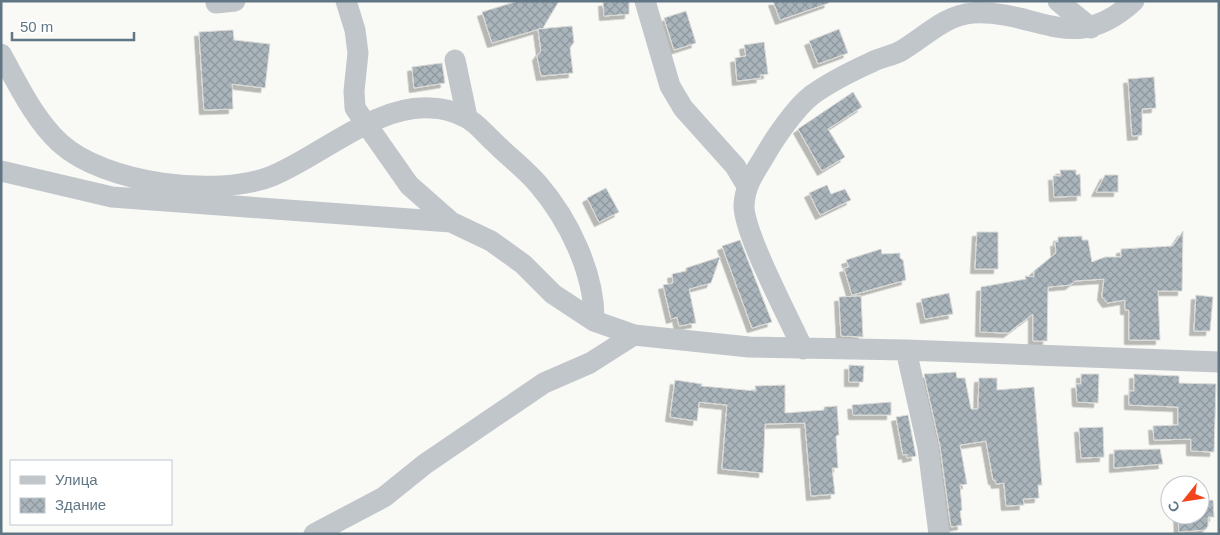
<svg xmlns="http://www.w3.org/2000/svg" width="1220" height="535" font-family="Arial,sans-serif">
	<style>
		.building { fill: url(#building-cross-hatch); stroke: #dbdbd8; filter: url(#shadow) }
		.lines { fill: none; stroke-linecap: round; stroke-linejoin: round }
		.minor { stroke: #c1c6ca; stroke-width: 21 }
	</style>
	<defs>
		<pattern id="building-cross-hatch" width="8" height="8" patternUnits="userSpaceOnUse" patternTransform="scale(1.25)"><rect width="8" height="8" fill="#aab4bb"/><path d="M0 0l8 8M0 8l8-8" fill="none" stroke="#8e979e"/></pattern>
		<filter id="shadow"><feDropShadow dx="-4.5" dy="4.5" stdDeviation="0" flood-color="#0004"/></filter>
	</defs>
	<rect width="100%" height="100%" fill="#f9f9f6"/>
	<path class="building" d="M 518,1 L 559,1 L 543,28 L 492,43 L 482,12 Z
		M 629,1 L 629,14 L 604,16 L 603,2 Z
		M 773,1 L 828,1 L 829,3 L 780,20 Z
		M 686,11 L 696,43 L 674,50 L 664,18 Z
		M 572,26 L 574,42 L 570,48 L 573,73 L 541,76 L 537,56 L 541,51 L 538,29 Z
		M 839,29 L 848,53 L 818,64 L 809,41 Z
		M 233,30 L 234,40 L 270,44 L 265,88 L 232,84 L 233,109 L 204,110 L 199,32 Z
		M 764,42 L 768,74 L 760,75 L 761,78 L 737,81 L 735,58 L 746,56 L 744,45 Z
		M 442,63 L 445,83 L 414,88 L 412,67 Z
		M 1154,77 L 1156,108 L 1142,109 L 1142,135 L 1132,136 L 1128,79 Z
		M 853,92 L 862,107 L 828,129 L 845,157 L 822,171 L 798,129 Z
		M 1060,170 L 1076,170 L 1076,175 L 1080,174 L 1081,196 L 1054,197 L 1053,176 L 1061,176 Z
		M 1105,175 L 1118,175 L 1118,192 L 1096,192 Z
		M 827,185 L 831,194 L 845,189 L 851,200 L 820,215 L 809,193 Z
		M 606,188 L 619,212 L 599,222 L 587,198 Z
		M 1183,231 L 1182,291 L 1158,291 L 1160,340 L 1129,340 L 1129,310 L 1125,310 L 1125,300 L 1107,303 L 1102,296 L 1104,279 L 1075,281 L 1070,285 L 1048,287 L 1047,341 L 1033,341 L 1033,314 L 1008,333 L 980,332 L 981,287 L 1026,279 L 1025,276 L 1034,277 L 1034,271 L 1056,253 L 1055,242 L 1058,242 L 1058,237 L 1082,236 L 1082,240 L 1088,240 L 1092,262 L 1105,257 L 1121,257 L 1121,249 L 1173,246 Z
		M 977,232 L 998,232 L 998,269 L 975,269 Z
		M 740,240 L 772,322 L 752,328 L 722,246 Z
		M 881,249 L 882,254 L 900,253 L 900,258 L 903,260 L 906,280 L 852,295 L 844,268 L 849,267 L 846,260 Z
		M 720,257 L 711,283 L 689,289 L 696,323 L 679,326 L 677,317 L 671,319 L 663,285 L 673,283 L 672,274 L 686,271 L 686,268 Z
		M 949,293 L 953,314 L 925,319 L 921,299 Z
		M 1196,295 L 1213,297 L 1210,331 L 1194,331 Z
		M 861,296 L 863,337 L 841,336 L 839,297 Z
		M 849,365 L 864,366 L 863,382 L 849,382 Z
		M 956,372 L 957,378 L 965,378 L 971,409 L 978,409 L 979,378 L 997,378 L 997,390 L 1034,387 L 1042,485 L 1038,485 L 1039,498 L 1023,499 L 1024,505 L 1006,506 L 1004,483 L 996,484 L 995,480 L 993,480 L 986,441 L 960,445 L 967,484 L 960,485 L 962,510 L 960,511 L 962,525 L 951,527 L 940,446 L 924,374 Z
		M 1081,374 L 1099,374 L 1098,403 L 1077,402 L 1076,384 L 1081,384 Z
		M 1134,374 L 1179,376 L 1179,383 L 1216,384 L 1214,452 L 1191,451 L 1191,439 L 1154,440 L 1153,426 L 1178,425 L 1178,407 L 1129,405 L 1129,391 L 1134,391 Z
		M 675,380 L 702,384 L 701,386 L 756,391 L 755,386 L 785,385 L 785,413 L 824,410 L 824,407 L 837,406 L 839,435 L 836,436 L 838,468 L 832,468 L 835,494 L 811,496 L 805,423 L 765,424 L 763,473 L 722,469 L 727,405 L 699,402 L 697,421 L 670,417 Z
		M 891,402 L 891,415 L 853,415 L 852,405 Z
		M 908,415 L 916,456 L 907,458 L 907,454 L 903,455 L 896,417 Z
		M 1103,427 L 1104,457 L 1081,458 L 1079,428 Z
		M 1160,449 L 1163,464 L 1114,468 L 1114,450 Z
		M 1213,500 L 1214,517 L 1208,517 L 1208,526 L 1205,530 L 1179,532 L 1178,515 L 1200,515 L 1200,501 Z"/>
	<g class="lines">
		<path class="minor" d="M 346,1 L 355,30 L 358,53 L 354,91 L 355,108 L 409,185 L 451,222 L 491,241 L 523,264 L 553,294 L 594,321 L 634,335 L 749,347 L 906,350 L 1219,362
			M 645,1 L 670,86 L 683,108 L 735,166 L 747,186
			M 1058,1 L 1091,28
			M 216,3 L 235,1
			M 1,54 C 18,84 34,119 60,143 C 105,184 217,198 272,176 C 321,156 376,104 431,108 C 442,108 455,112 465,117 C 476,122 486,135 495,143 C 509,157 525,169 538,184 C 569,220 595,274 594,321
			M 455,60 L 467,117
			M 1,171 L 112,197 L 451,222
			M 803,349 C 790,320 743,232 744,205 C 745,186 754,173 764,157 C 774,139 796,107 812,95 C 830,82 852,71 872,62 C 881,57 892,56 901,51 C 924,38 944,15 973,13 C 1040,10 1073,57 1134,1
			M 906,350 L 928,448 L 939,534
			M 314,534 L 384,497 L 425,464 L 544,383 L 590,363 L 634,335"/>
	</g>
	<rect width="1220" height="535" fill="none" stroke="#617684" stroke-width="5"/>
	<rect x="10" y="460" width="162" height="65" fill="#ffffff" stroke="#c0c8ce"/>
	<rect x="20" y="476" width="25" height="8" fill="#c1c6ca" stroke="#c0c8ce"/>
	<text x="55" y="485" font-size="15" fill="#617684">Улица</text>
	<rect x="20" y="498" width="25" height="15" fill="url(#building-cross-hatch)" stroke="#c0c8ce"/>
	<text x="55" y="510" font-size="15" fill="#617684">Здание</text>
	<g transform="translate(1185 500) rotate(240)"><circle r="24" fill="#ffffff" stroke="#c0c8ce"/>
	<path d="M0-4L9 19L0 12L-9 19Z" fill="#f2451d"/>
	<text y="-8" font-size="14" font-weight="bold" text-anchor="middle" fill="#617684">С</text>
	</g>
	<path d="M12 32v8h122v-8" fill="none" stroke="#617684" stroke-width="2.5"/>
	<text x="20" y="32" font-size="15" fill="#617684" stroke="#ffffff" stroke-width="4" paint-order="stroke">50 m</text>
</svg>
